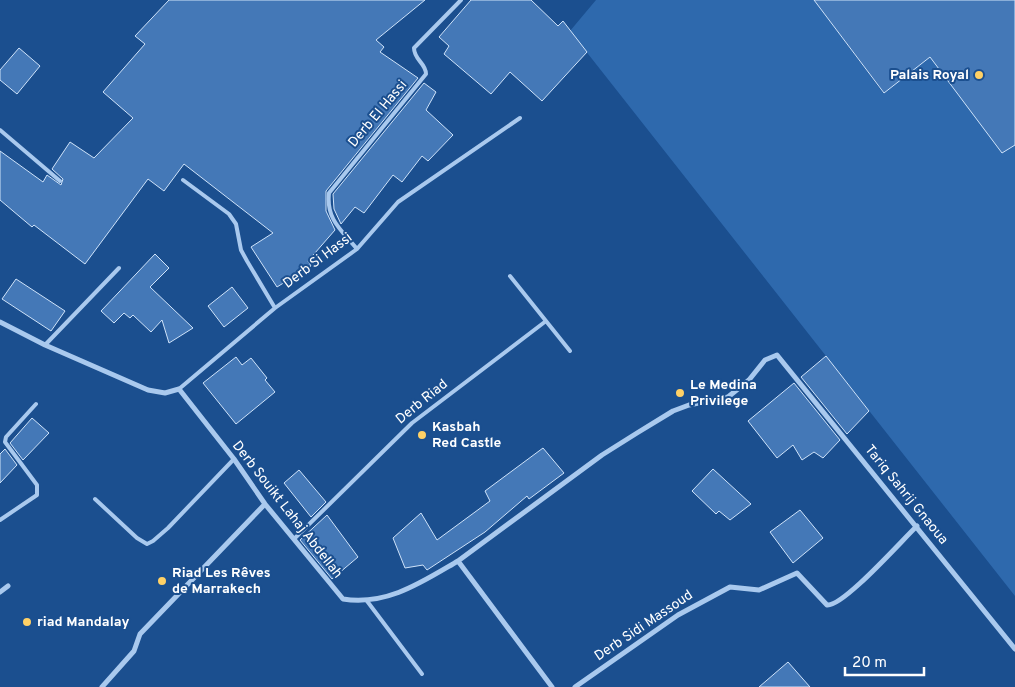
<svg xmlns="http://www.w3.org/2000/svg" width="1015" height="687" font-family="Overpass,sans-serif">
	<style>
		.green { fill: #2e69ad }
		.building { fill: #4478b7; stroke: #cfe3fa }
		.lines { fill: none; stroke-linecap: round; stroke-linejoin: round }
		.lane { stroke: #a9c9ee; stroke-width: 4 }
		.street { stroke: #a9c9ee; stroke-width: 5 }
		.poi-dot { fill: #ffd166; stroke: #1b4f8f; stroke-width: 2 }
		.labels { text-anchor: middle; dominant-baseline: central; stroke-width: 4; stroke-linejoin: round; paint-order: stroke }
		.poi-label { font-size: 14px; font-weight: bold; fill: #fff; stroke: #1b4f8f; text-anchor: start }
		.street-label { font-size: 14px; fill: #fff; stroke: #1b4f8f }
	</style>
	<rect width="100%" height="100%" fill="#1b4f8f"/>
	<path class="green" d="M 596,0 L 814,0 L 883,93 L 930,57 L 1015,145 L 1015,596 L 570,31 Z"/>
	<path class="building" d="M 169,0 L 425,0 L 376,40 L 384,47 L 380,52 L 418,78 L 326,191 L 326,211 L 335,230 L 308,261 L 311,266 L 277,287 L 251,247 L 273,233 L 184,164 L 164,191 L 148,179 L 85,264 L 34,225 L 32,227 L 0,200 L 0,151 L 43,182 L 47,175 L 61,185 L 63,179 L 52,169 L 70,142 L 94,158 L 133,118 L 103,92 L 145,44 L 135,36 Z
		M 471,0 L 531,0 L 558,26 L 563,21 L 587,52 L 542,101 L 510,72 L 491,94 L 444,54 L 449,46 L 439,37 Z
		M 814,0 L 1015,0 L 1015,145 L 1002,153 L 930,57 L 884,93 Z
		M 19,48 L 40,66 L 17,94 L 0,80 L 0,70 Z
		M 424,83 L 436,92 L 426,110 L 453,135 L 428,161 L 422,156 L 402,182 L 393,175 L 364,213 L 355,207 L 341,224 L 334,209 L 333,194 Z
		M 155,254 L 169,268 L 150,287 L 193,328 L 169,343 L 162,320 L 151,332 L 133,315 L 130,318 L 124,313 L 114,323 L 101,311 Z
		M 16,279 L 65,311 L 51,331 L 2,299 Z
		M 232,287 L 248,308 L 224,327 L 208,306 Z
		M 826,356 L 869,411 L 847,434 L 801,377 Z
		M 236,357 L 242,365 L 251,358 L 267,378 L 265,380 L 275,392 L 236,424 L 203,383 Z
		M 794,383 L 840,440 L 823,458 L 814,452 L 802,460 L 793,445 L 777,458 L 748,421 Z
		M 32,418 L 49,433 L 23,460 L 10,443 Z
		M 543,448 L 564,473 L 529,499 L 527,496 L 485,532 L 427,570 L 423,565 L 405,568 L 393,538 L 421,513 L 437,540 L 490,501 L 485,491 Z
		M 5,449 L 17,465 L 0,483 L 0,454 Z
		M 713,469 L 751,504 L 730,520 L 719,511 L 716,514 L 692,491 Z
		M 299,470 L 326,502 L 311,517 L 284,483 Z
		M 800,510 L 823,538 L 793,563 L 770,532 Z
		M 327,515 L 358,557 L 332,579 L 300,540 Z
		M 788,662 L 810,687 L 759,687 Z"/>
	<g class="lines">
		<path class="lane" d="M 0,130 L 60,181
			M 183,180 L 229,214 L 236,224 L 241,250 L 247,261 L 275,308
			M 357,249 C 341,230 326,219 329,193 L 426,74 C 426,63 414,60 414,48 L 461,0
			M 510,276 L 546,321
			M 45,345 L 119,268
			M 179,389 L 275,308 L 357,249 L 398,202 L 520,118
			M 95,499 L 137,538 L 147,544 L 153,541 L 168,528 L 234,459
			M 0,520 L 37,495 L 37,485 L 5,442 L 6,437 L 36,404
			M 294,539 L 412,423 L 546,321 L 570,351
			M 367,601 L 422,674"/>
		<path class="street" d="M 0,322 L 45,345 L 148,390 L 165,393 L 179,389 L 234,459 L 265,504 L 343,599 C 387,606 422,582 458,561 L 552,687
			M 458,561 L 602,455 L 637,433 L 673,411 L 689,405 L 728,397 L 749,380 L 765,360 L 777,355 L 1015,649
			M 0,592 L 8,586
			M 102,687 L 134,651 L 140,634 L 265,504
			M 575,687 L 678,615 L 730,587 L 759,590 L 797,573 L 827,605 C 843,607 902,540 917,526"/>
	</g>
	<g class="poi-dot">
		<circle cx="979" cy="75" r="5"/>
		<circle cx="680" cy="393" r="5"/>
		<circle cx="422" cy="435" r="5"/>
		<circle cx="162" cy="581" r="5"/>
		<circle cx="27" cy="622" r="5"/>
	</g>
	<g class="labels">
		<g class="poi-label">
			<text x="969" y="75" text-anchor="end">Palais Royal</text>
			<text x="690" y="385">Le Medina<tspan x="690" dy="16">Privilege</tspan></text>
			<text x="432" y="427">Kasbah<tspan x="432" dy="16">Red Castle</tspan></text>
			<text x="172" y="573">Riad Les Rêves<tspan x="172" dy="16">de Marrakech</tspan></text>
			<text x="37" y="622">riad Mandalay</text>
		</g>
		<g class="street-label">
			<text transform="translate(378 114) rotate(-50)">Derb El Hassi</text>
			<text transform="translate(318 261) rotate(-37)">Derb Si Hassi</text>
			<text transform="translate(422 402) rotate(-39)">Derb Riad</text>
			<text transform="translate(906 495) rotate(51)">Tariq Sahrij Gnaoua</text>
			<text transform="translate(287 510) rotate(52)">Derb Souikt Lahaj Abdellah</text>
			<text transform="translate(644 626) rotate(-34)">Derb Sidi Massoud</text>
		</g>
	</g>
	<path d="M845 667v8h79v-8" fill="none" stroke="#ffffff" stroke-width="2.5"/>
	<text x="852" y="667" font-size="15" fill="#ffffff" stroke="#1b4f8f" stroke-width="4" paint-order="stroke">20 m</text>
</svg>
